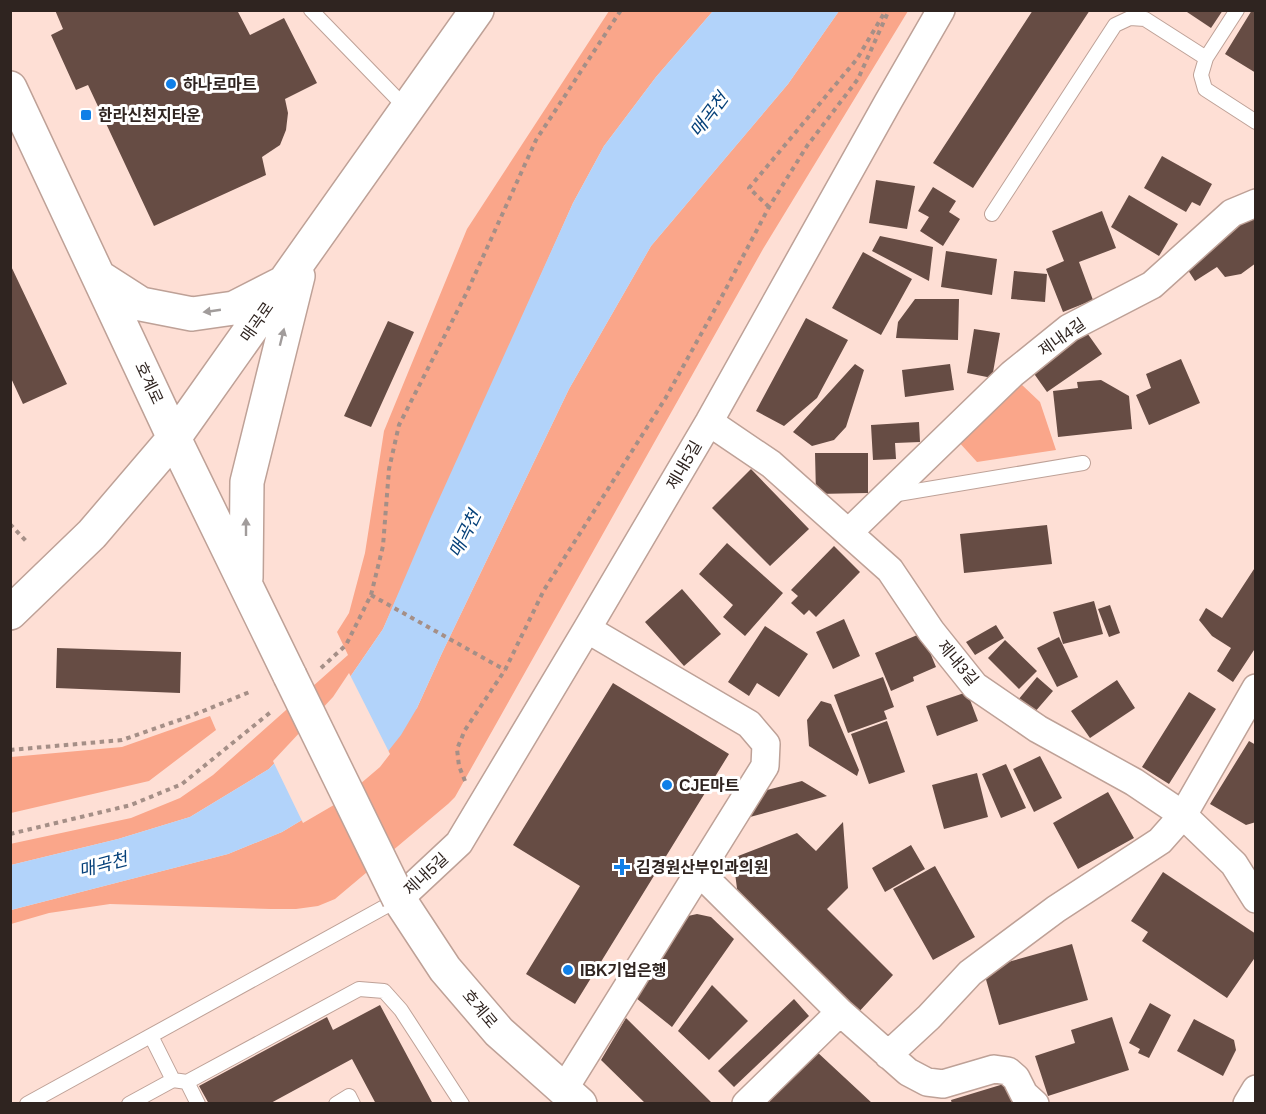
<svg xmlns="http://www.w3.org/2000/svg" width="1266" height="1114" font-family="Arial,'Noto Sans KR',sans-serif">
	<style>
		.green { fill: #faa68a }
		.water { fill: #b2d3fa }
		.pier { fill: #fedfd5 }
		.building { fill: #664c44 }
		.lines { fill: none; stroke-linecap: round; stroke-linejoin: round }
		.lane-casing { stroke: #bea197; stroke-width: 16 }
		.street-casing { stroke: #bea197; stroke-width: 30 }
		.secondary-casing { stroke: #bea197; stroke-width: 36 }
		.path { stroke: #a58f87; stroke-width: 4; stroke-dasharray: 4.5 4.5; stroke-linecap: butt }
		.lane { stroke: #fff; stroke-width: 14 }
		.street { stroke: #fff; stroke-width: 27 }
		.secondary { stroke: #fff; stroke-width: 33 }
		.secondary-bridge-casing { stroke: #bea197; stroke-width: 36; stroke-linecap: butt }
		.secondary-bridge { stroke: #fff; stroke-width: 33 }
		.oneway { fill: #a19c9b }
		.poi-dot { fill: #107fe7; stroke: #fff; stroke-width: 2 }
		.labels { text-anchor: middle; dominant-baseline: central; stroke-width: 6; stroke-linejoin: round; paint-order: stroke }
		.poi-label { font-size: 16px; font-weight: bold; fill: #2f2420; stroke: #fff; text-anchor: start }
		.street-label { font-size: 16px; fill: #2f2420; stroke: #fff }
		.water-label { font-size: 18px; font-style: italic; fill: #054079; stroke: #fff }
	</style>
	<rect width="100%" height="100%" fill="#fedfd5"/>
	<path class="green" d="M 609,11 L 713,11 L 656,77 L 604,146 L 573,203 L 383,629 L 335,699 L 269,769 L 190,817 L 118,839 L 11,865 L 10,844 L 131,818 L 180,798 L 213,775 L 348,655 L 337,632 L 349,613 L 365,553 L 384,431 L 467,229 Z
		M 839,11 L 908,11 L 763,249 L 455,797 L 448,804 L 335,899 L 318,906 L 296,909 L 271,909 L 110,904 L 49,913 L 11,924 L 11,910 L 228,854 L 282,832 L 337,799 L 417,708 L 442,653 L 569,389 L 651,246 L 788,84 Z
		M 1021,384 L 1040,402 L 1056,450 L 977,462 L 957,440 Z
		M 210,716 L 216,730 L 149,781 L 11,813 L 11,757 L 122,747 Z"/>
	<path class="water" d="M 713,11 L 839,11 L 788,84 L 651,246 L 569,389 L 442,653 L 417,708 L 401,735 L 378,764 L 337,799 L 282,832 L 228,854 L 11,910 L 11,865 L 118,839 L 190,817 L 269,769 L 335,699 L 383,629 L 430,519 L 573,203 L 604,146 L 656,77 Z"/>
	<path class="pier" d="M 349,673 L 390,754 L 380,767 L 339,802 L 303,823 L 273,761 L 333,697 Z"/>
	<path class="building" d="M 55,10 L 237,10 L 250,35 L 284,18 L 317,83 L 285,99 L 288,113 L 286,130 L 280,145 L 262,157 L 266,175 L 154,226 L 88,85 L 76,90 L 51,35 L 63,29 Z
		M 1033,10 L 1090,10 L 973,188 L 933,163 Z
		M 1184,10 L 1223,10 L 1211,28 Z
		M 1252,10 L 1256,10 L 1256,73 L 1225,54 Z
		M 1162,156 L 1212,184 L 1200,206 L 1192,202 L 1186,212 L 1144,188 Z
		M 876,180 L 915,186 L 907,229 L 869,223 Z
		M 933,187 L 956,201 L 949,212 L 960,219 L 943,246 L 920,231 L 929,217 L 918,211 Z
		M 1129,195 L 1178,224 L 1159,256 L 1111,227 Z
		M 1102,211 L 1116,248 L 1079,262 L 1093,300 L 1063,312 L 1046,269 L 1064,261 L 1052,231 Z
		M 1256,218 L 1256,263 L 1241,274 L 1225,277 L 1217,267 L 1195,281 L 1184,264 L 1246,220 Z
		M 880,236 L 933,247 L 929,281 L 872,251 Z
		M 946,251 L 997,259 L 992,295 L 941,287 Z
		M 863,252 L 912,279 L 881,335 L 832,308 Z
		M 10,264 L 67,384 L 23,404 L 10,376 Z
		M 1014,271 L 1047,274 L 1045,302 L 1011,299 Z
		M 915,299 L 959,299 L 958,340 L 896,338 L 898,322 Z
		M 806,318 L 848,340 L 817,398 L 784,426 L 756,411 Z
		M 388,321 L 414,332 L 371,427 L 344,416 Z
		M 974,329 L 1000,333 L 992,378 L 967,373 Z
		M 1085,330 L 1102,354 L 1047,392 L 1030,368 Z
		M 1181,359 L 1200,403 L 1149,425 L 1136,395 L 1151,388 L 1146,374 Z
		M 855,364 L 864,370 L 846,427 L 834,440 L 812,446 L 793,432 Z
		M 950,364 L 954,390 L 905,397 L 902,370 Z
		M 1101,380 L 1129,396 L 1132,429 L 1058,437 L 1053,391 L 1078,388 L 1077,382 Z
		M 919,422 L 920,442 L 895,443 L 896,459 L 873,460 L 871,425 Z
		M 815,453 L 868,453 L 868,493 L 816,494 Z
		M 751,469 L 809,529 L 770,566 L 712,508 Z
		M 1047,525 L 1052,564 L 964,573 L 960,534 Z
		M 727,543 L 783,593 L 745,636 L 723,617 L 733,605 L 699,574 Z
		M 834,546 L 860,572 L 816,617 L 809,610 L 804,615 L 791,603 L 798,596 L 791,590 Z
		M 1256,566 L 1256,647 L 1233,682 L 1217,671 L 1231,648 L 1212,636 L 1199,620 L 1206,608 L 1222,618 Z
		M 682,589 L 721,634 L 684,666 L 645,622 Z
		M 1094,601 L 1103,634 L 1063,644 L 1053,612 Z
		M 1110,605 L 1120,633 L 1109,637 L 1098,609 Z
		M 844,619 L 860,656 L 833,669 L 816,632 Z
		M 996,625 L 1004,638 L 975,655 L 966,642 Z
		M 765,626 L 808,654 L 779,697 L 757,683 L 749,696 L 728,682 Z
		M 922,633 L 936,667 L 913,677 L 914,681 L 891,691 L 875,653 Z
		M 1059,637 L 1078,677 L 1057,687 L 1037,648 Z
		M 1005,640 L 1037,671 L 1019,689 L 988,658 Z
		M 57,648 L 181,652 L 180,693 L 56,688 Z
		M 883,677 L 894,707 L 884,711 L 887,719 L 848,733 L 834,695 Z
		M 1037,677 L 1053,691 L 1034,713 L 1018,700 Z
		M 1117,680 L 1135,708 L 1090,738 L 1071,711 Z
		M 613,683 L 729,754 L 575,1004 L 526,974 L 580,886 L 513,845 Z
		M 967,692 L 978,721 L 937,736 L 926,706 Z
		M 1189,692 L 1216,709 L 1169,784 L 1142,767 Z
		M 821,701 L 831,704 L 859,770 L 857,776 L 809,746 L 807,720 Z
		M 887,721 L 905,772 L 869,784 L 851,734 Z
		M 1249,741 L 1256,745 L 1256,822 L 1246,825 L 1210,804 Z
		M 1040,756 L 1062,798 L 1034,812 L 1013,769 Z
		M 1006,764 L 1026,808 L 1001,818 L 982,774 Z
		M 977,773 L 988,817 L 944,829 L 932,785 Z
		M 802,781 L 827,796 L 750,817 L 767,790 Z
		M 1108,792 L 1134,838 L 1078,869 L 1053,823 Z
		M 843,822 L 848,888 L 827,909 L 893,975 L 856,1015 L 738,896 L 733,858 L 797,833 L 816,851 Z
		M 911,845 L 925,869 L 885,892 L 872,868 Z
		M 935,866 L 975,937 L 933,960 L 893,889 Z
		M 1163,872 L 1256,934 L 1256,956 L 1227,998 L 1142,941 L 1148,932 L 1131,921 Z
		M 697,914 L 711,917 L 734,939 L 672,1027 L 636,998 L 688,916 Z
		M 1072,944 L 1088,1000 L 999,1025 L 983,969 Z
		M 712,985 L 748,1021 L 709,1060 L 678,1031 Z
		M 794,999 L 809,1016 L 734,1087 L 718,1071 Z
		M 1150,1003 L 1171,1015 L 1149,1058 L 1138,1053 L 1140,1049 L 1129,1043 Z
		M 380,1005 L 433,1104 L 376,1104 L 352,1059 L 269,1104 L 209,1104 L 199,1086 L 327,1017 L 333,1030 Z
		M 1112,1017 L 1129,1070 L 1048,1096 L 1035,1056 L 1075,1043 L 1071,1030 Z
		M 626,1018 L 713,1104 L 646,1104 L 601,1060 Z
		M 1194,1019 L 1234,1040 L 1236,1050 L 1223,1076 L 1177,1051 Z
		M 816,1051 L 873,1104 L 767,1104 Z
		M 1007,1083 L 1013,1104 L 952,1104 L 951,1100 Z"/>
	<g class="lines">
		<defs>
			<path id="lane" d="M 311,10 L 407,109
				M 1237,10 L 1206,58 L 1201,75 L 1205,89 L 1256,122
				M 992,214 L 1115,25 L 1130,18 L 1145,19 L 1206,58
				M 892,495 L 1083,463
				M 173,1080 L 187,1082 L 359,989 L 384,991 L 401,1010 L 462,1104
				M 187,1082 L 198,1104
				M 27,1104 L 399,899
				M 129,1104 L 173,1080 L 151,1036
				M 336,1104 L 349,1096 L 353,1104"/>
			<path id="street" d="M 709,422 L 771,464 L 890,570 L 931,631 L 975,686 L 1038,729 L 1134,782 L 1183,815 L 1234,864 L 1256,899
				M 849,532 L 1012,374 L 1069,328 L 1152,285 L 1232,213 L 1256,203
				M 699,872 L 840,1012 L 908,1072 L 927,1082 L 943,1084 L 994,1069 L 1008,1071 L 1016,1078 L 1024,1094 L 1035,1104
				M 399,899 L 459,843 L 587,629 L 709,422 L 888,102 L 941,10
				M 888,1055 L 929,1017 L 970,973 L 1056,909 L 1160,841 L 1183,815 L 1256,688
				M 564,1089 L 765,766 L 766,744 L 749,724 L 587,629
				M 746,1104 L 840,1012
				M 1247,1104 L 1256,1089"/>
			<path id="secondary" d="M 10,88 L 174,438 L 290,676
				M 99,277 L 141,304 L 192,314 L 234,308 L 281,284
				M 246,578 L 247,482 L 298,276
				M 10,613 L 92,534 L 174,438 L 477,10
				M 399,899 L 445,969 L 499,1032 L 580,1104"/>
		</defs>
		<use href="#lane" class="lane-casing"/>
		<use href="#street" class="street-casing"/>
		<use href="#secondary" class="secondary-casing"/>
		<path class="path" d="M 769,207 L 749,188 L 857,59 L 886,10
			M 10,524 L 26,541
			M 371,595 L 505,670
			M 321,668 L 346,645 L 371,595 L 383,546 L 389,469 L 399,425 L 467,292 L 536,140 L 621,10
			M 10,750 L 122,740 L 191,716 L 252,691
			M 465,781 L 459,766 L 457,749 L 465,730 L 505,670 L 544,590 L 665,399 L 720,300 L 769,207 L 807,146 L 858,79 L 889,10
			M 10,834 L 131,805 L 182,784 L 272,711"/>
		<use href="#lane" class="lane"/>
		<use href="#street" class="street"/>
		<use href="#secondary" class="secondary"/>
		<defs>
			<path id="secondary-bridge" d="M 290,676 L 399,899"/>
		</defs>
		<use href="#secondary-bridge" class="secondary-bridge-casing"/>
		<use href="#secondary-bridge" class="secondary-bridge"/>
	</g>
	<defs><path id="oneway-solid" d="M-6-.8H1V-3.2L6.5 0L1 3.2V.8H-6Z" transform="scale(1.5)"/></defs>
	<g class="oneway">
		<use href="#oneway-solid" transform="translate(212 311) rotate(172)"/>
		<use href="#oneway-solid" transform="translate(282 337) rotate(-76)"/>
		<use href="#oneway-solid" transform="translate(246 527) rotate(-90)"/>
	</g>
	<g class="poi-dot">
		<circle cx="171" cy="84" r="6"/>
		<rect x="80" y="109" width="12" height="12" rx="3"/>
		<circle cx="667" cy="785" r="6"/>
		<path d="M619 858h6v6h6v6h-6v6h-6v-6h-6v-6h6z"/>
		<circle cx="568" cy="970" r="6"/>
	</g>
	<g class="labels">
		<g class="poi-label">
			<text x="183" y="84">하나로마트</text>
			<text x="98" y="115">한라신천지타운</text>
			<text x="679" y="785">CJE마트</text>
			<text x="636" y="867">김경원산부인과의원</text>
			<text x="580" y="970">IBK기업은행</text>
		</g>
		<g class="street-label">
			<text transform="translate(257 322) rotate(-55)">매곡로</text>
			<text transform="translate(1062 337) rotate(-35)">제내4길</text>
			<text transform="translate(149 383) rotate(65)">호계로</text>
			<text transform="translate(684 465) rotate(-60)">제내5길</text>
			<text transform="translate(958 663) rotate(50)">제내3길</text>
			<text transform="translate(426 874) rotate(-43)">제내5길</text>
			<text transform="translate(480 1009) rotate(50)">호계로</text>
		</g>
		<g class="water-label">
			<text transform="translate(709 115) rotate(-53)">매곡천</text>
			<text transform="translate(465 534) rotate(-64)">매곡천</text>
			<text transform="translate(103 865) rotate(-15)">매곡천</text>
		</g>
	</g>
	<rect width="1266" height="1114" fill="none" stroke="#2f2420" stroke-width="24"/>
</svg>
